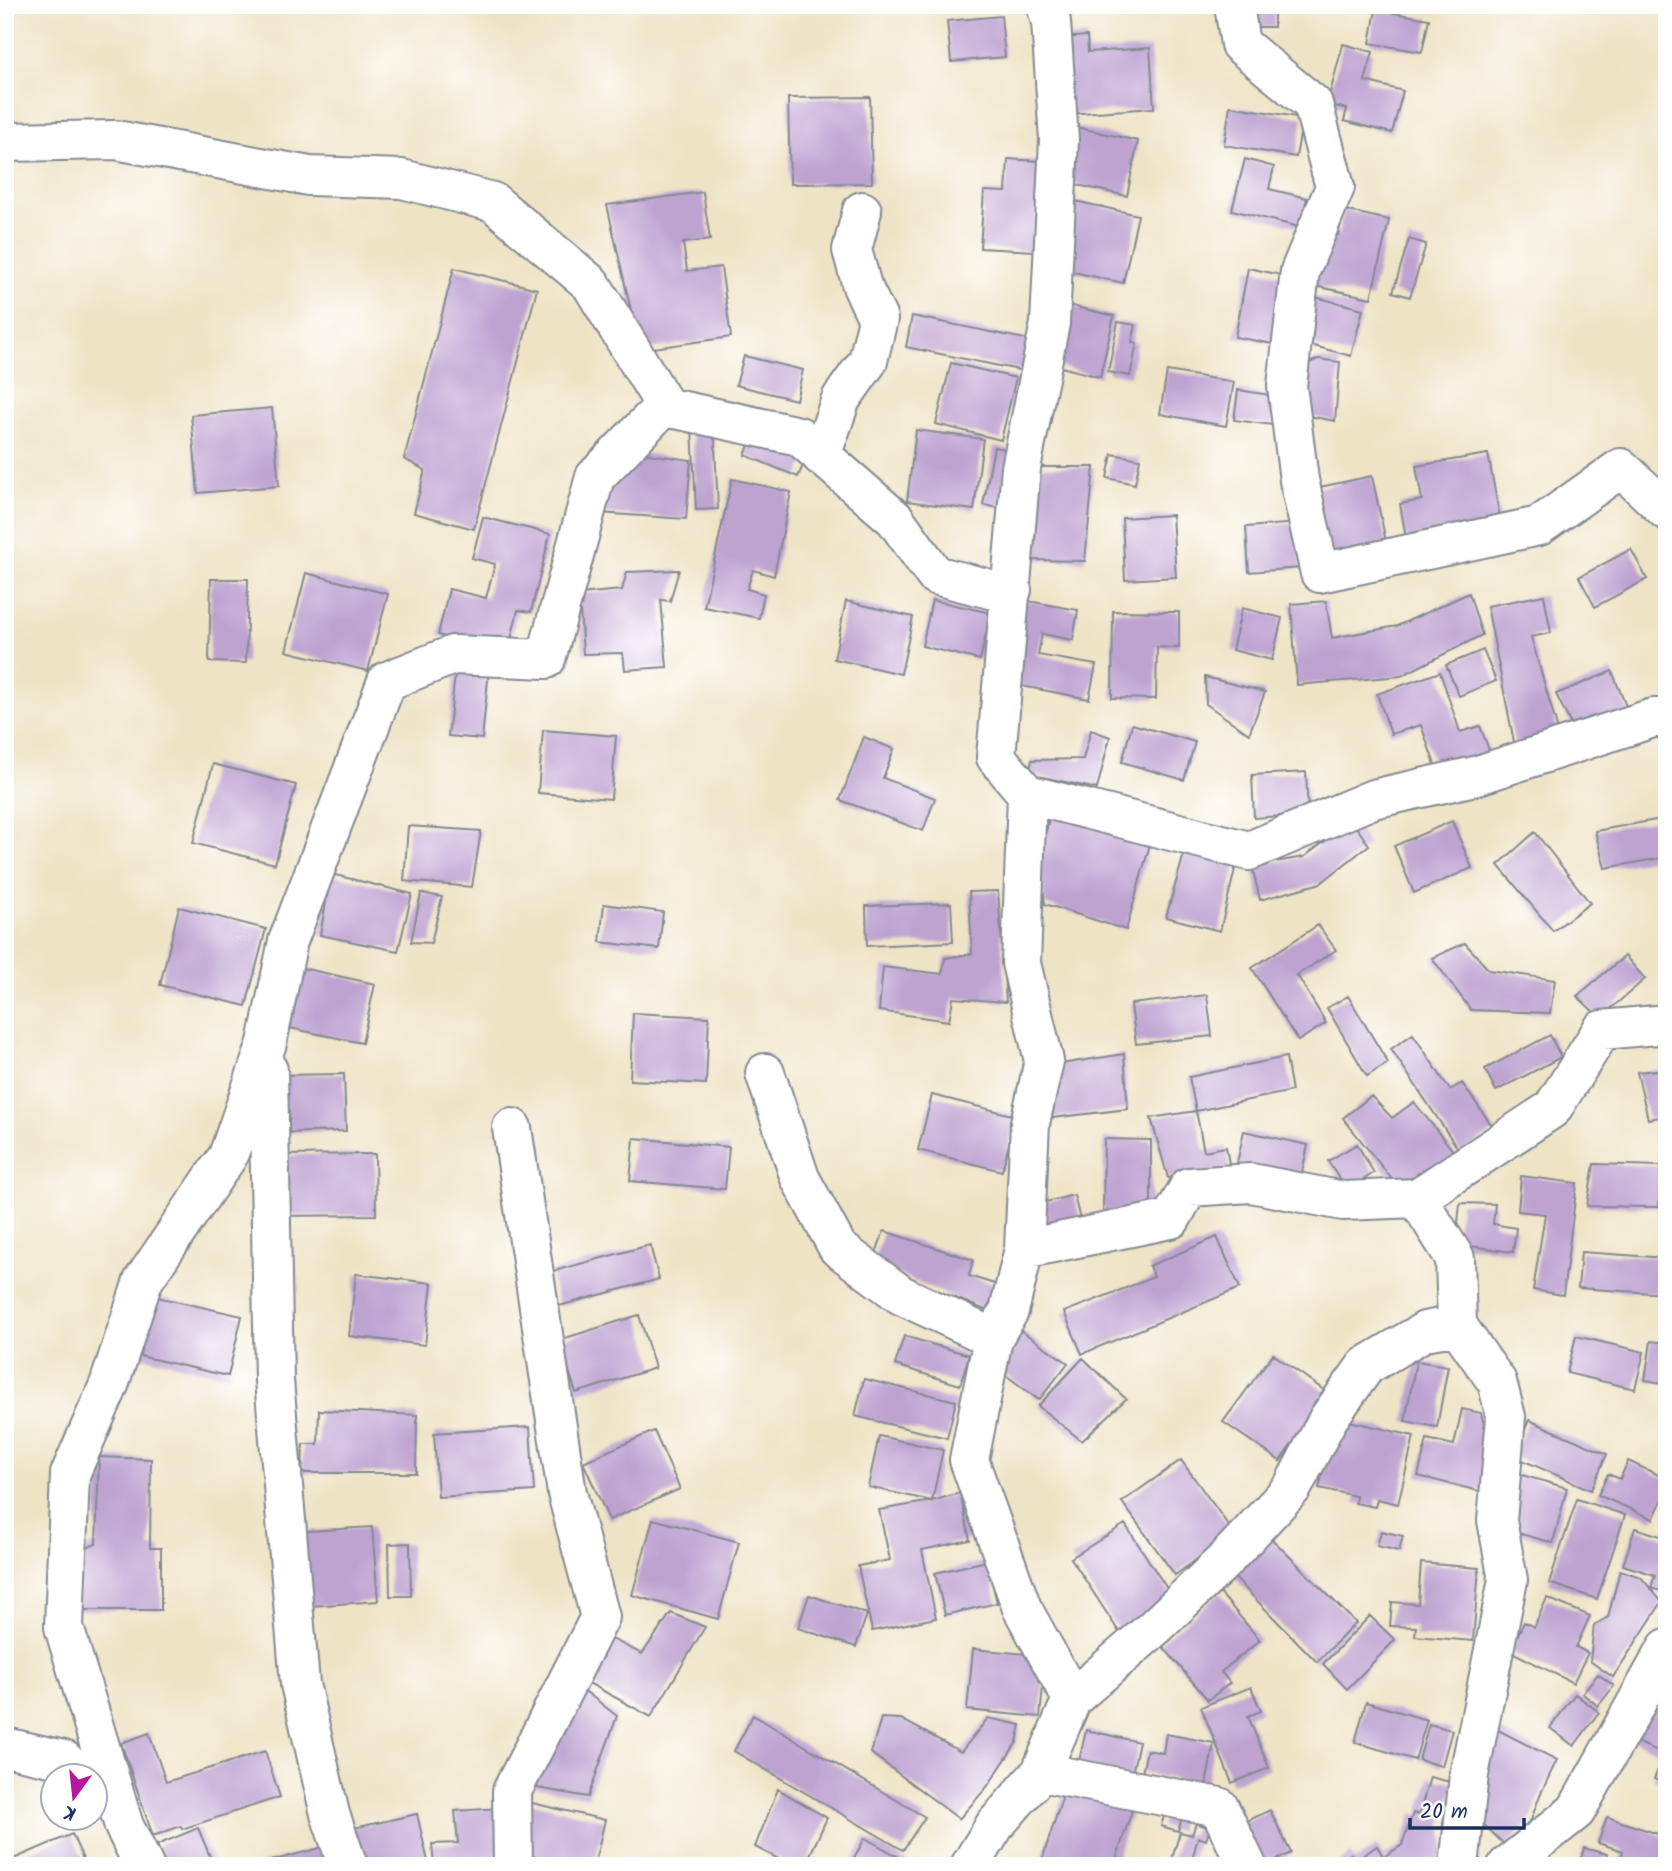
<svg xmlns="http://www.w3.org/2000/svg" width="1672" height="1871" font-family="Kalam,sans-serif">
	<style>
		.building { fill: #bea3d1 }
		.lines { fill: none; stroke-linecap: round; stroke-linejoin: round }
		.street-casing { stroke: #848992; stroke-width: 42 }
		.secondary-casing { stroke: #848992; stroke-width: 42 }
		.street { stroke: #fff; stroke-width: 38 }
		.secondary { stroke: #fff; stroke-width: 38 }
	</style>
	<rect width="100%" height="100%" fill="#fff"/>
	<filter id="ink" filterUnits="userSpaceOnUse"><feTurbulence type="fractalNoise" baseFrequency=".0143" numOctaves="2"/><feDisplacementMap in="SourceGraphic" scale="14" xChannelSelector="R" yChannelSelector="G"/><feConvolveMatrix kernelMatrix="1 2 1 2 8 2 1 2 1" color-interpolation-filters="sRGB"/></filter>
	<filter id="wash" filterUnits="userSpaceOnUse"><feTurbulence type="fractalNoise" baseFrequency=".00686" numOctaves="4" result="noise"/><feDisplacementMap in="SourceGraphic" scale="28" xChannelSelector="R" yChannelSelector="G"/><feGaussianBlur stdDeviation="1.57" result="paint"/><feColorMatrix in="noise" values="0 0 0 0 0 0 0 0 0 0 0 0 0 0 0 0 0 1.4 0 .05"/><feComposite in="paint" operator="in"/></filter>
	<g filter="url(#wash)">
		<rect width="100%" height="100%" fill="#eee3c5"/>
		<g id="blocks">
			<path class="building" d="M 1245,5 L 1274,5 L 1274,27 L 1246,27 Z
				M 1376,10 L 1429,19 L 1422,52 L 1370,43 Z
				M 1001,16 L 1005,57 L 951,62 L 947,21 Z
				M 1087,36 L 1088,52 L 1150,48 L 1154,108 L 1067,114 L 1061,38 Z
				M 1343,44 L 1373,52 L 1365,81 L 1403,91 L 1392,133 L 1344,121 L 1347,109 L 1327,104 Z
				M 870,97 L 872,183 L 790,184 L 788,98 Z
				M 1230,106 L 1303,118 L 1296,157 L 1224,145 Z
				M 1076,127 L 1138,141 L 1127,196 L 1064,182 Z
				M 1008,159 L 1039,161 L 1034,251 L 980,248 L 984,191 L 1006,192 Z
				M 1245,159 L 1274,167 L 1269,189 L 1307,198 L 1299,227 L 1232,210 Z
				M 703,192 L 710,240 L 683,243 L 687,271 L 721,267 L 731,337 L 640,350 L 607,205 Z
				M 1075,201 L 1138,215 L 1123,283 L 1060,269 Z
				M 1344,210 L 1389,220 L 1371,298 L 1310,285 L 1322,232 L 1338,235 Z
				M 1409,239 L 1426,244 L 1410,297 L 1393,292 Z
				M 454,268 L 537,289 L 474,529 L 414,513 L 425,470 L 404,459 Z
				M 1248,268 L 1286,276 L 1273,344 L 1235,337 Z
				M 1311,296 L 1363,309 L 1351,356 L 1299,342 Z
				M 1064,304 L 1114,316 L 1100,377 L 1049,364 Z
				M 912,316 L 1030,340 L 1024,371 L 906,347 Z
				M 1118,322 L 1136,325 L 1132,342 L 1137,343 L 1130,376 L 1108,372 Z
				M 744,356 L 803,370 L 796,400 L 736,385 Z
				M 1318,359 L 1340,362 L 1335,421 L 1303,415 L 1305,365 Z
				M 951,363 L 1016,378 L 1001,440 L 936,424 Z
				M 1167,371 L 1234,382 L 1226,426 L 1160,414 Z
				M 1238,390 L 1276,396 L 1272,425 L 1234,420 Z
				M 272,408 L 279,486 L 198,493 L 191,415 Z
				M 714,426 L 718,509 L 696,510 L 692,427 Z
				M 916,430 L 983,439 L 974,510 L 907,501 Z
				M 754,433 L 807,456 L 798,477 L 745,455 Z
				M 994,447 L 1012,450 L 1000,508 L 983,505 Z
				M 634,452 L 691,460 L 686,519 L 599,513 L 609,478 Z
				M 1112,454 L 1140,459 L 1135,484 L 1107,478 Z
				M 1488,454 L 1501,523 L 1406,538 L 1400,504 L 1422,500 L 1416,466 Z
				M 1026,467 L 1094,467 L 1085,561 L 1028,560 Z
				M 1372,476 L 1387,546 L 1330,558 L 1315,488 Z
				M 732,479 L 791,492 L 774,576 L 753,570 L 747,589 L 764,594 L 759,618 L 704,607 Z
				M 1172,515 L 1176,577 L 1125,580 L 1122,518 Z
				M 483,517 L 550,534 L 531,612 L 518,610 L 508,652 L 438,635 L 449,589 L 486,598 L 495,564 L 472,558 Z
				M 1298,523 L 1301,568 L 1249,572 L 1246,527 Z
				M 1631,549 L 1647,579 L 1595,607 L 1579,577 Z
				M 679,570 L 670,601 L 661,600 L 667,667 L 625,670 L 623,653 L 583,654 L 579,594 L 622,590 L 627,572 Z
				M 306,573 L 388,594 L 368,671 L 286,651 Z
				M 211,579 L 248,579 L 246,663 L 209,662 Z
				M 1469,593 L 1482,635 L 1401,676 L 1297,685 L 1291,604 L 1326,601 L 1332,638 L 1397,626 Z
				M 1544,595 L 1551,633 L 1531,637 L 1559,734 L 1515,747 L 1487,606 Z
				M 1017,599 L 1078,610 L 1073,640 L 1042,634 L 1038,655 L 1096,665 L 1089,699 L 1007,683 Z
				M 932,600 L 991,613 L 980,660 L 922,646 Z
				M 846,601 L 913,617 L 901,674 L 834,659 Z
				M 1242,608 L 1282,618 L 1272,660 L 1232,650 Z
				M 1113,611 L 1179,612 L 1179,648 L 1157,647 L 1156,699 L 1112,698 Z
				M 1483,650 L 1496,681 L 1459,696 L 1446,665 Z
				M 456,666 L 489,670 L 482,739 L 448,736 Z
				M 1612,671 L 1629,714 L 1576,735 L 1556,694 Z
				M 1440,672 L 1460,732 L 1480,726 L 1493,761 L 1439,776 L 1421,725 L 1391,734 L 1377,694 Z
				M 1205,677 L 1265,692 L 1249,734 L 1206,704 Z
				M 1132,724 L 1195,742 L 1184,780 L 1122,762 Z
				M 543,730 L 616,736 L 611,799 L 538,793 Z
				M 1091,730 L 1110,737 L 1097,789 L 1029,774 L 1032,760 L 1083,759 Z
				M 864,737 L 894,749 L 883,778 L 935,798 L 923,831 L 840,800 Z
				M 213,764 L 296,785 L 275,864 L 193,843 Z
				M 1306,772 L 1308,814 L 1254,818 L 1252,775 Z
				M 1051,810 L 1152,837 L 1126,930 L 1045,904 L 1039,861 Z
				M 1667,818 L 1667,857 L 1605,868 L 1595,831 Z
				M 1352,821 L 1369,845 L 1321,883 L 1260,900 L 1252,866 L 1304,857 Z
				M 1452,821 L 1472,868 L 1414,893 L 1394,846 Z
				M 408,826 L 481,831 L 472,887 L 404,881 Z
				M 1535,832 L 1590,903 L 1553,931 L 1498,865 Z
				M 1186,847 L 1237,861 L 1220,931 L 1166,917 Z
				M 331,874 L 412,894 L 398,951 L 320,935 Z
				M 998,891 L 1006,1002 L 953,998 L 949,1021 L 879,1011 L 883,967 L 942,974 L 945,958 L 972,954 L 969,892 Z
				M 421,893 L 442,897 L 431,943 L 411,942 Z
				M 951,903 L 953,942 L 867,946 L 866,906 Z
				M 604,904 L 663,912 L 659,949 L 600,942 Z
				M 179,907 L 266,929 L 246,1006 L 160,985 Z
				M 1318,925 L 1336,950 L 1297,975 L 1326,1023 L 1298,1041 L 1252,968 Z
				M 1465,943 L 1489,970 L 1555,980 L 1550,1013 L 1471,1010 L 1432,958 Z
				M 1625,956 L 1645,979 L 1600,1018 L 1577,996 Z
				M 293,966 L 375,984 L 362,1043 L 280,1026 Z
				M 1207,995 L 1212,1036 L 1136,1044 L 1131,1004 Z
				M 1348,996 L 1388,1063 L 1367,1076 L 1327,1008 Z
				M 633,1013 L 709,1017 L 706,1084 L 630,1080 Z
				M 1413,1034 L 1450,1090 L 1462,1083 L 1495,1130 L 1461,1153 L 1391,1049 Z
				M 1550,1035 L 1561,1057 L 1496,1091 L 1485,1069 Z
				M 1124,1054 L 1128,1109 L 1043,1119 L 1055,1065 Z
				M 1286,1057 L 1292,1091 L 1196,1111 L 1189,1077 Z
				M 1667,1069 L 1667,1116 L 1648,1119 L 1637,1072 Z
				M 344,1074 L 346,1131 L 277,1133 L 276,1075 Z
				M 932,1095 L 1016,1116 L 1002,1171 L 918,1150 Z
				M 1371,1096 L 1392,1118 L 1414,1102 L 1457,1156 L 1403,1193 L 1343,1118 Z
				M 1196,1111 L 1204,1151 L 1226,1147 L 1230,1169 L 1168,1178 L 1151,1118 Z
				M 1244,1131 L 1308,1145 L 1301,1177 L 1237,1163 Z
				M 634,1138 L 729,1147 L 725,1189 L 630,1181 Z
				M 1104,1139 L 1151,1140 L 1151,1217 L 1103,1217 Z
				M 1357,1144 L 1374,1173 L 1346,1190 L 1328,1161 Z
				M 375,1154 L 376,1215 L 277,1216 L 276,1155 Z
				M 1594,1164 L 1661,1166 L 1659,1207 L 1587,1206 Z
				M 1521,1176 L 1577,1183 L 1563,1295 L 1533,1290 L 1545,1214 L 1518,1211 Z
				M 1074,1195 L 1081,1224 L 1041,1233 L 1034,1205 Z
				M 1460,1203 L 1495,1204 L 1493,1224 L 1516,1228 L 1513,1252 L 1456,1244 Z
				M 884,1231 L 973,1260 L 969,1276 L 1004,1287 L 995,1314 L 872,1264 Z
				M 1217,1237 L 1240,1288 L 1082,1354 L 1064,1312 L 1154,1277 L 1149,1266 Z
				M 650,1245 L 659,1279 L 559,1306 L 550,1272 Z
				M 1581,1252 L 1667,1258 L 1667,1294 L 1578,1288 Z
				M 356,1274 L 432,1283 L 425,1345 L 349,1336 Z
				M 148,1295 L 242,1316 L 228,1376 L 135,1355 Z
				M 639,1315 L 655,1368 L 576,1393 L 559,1340 Z
				M 1017,1328 L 1068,1363 L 1039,1400 L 991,1364 Z
				M 904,1336 L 969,1355 L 960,1385 L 895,1365 Z
				M 1576,1336 L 1644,1352 L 1635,1389 L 1567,1373 Z
				M 1651,1341 L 1667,1343 L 1667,1384 L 1645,1380 Z
				M 1273,1354 L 1328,1393 L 1280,1461 L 1223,1422 Z
				M 1083,1358 L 1126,1399 L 1082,1441 L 1038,1406 Z
				M 1416,1361 L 1448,1366 L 1437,1427 L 1405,1421 Z
				M 864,1379 L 956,1401 L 947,1438 L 855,1416 Z
				M 1462,1409 L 1481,1413 L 1492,1456 L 1483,1492 L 1418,1476 L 1427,1439 L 1454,1445 Z
				M 319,1410 L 417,1415 L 416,1473 L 302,1473 L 303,1444 L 318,1444 Z
				M 1336,1418 L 1414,1436 L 1398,1504 L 1377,1499 L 1375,1507 L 1355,1503 L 1356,1496 L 1319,1488 Z
				M 1529,1420 L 1607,1454 L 1591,1490 L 1513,1456 Z
				M 530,1427 L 534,1491 L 438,1497 L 434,1433 Z
				M 654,1431 L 680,1489 L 609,1520 L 583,1462 Z
				M 879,1436 L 943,1450 L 932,1501 L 868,1487 Z
				M 99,1457 L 151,1459 L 150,1548 L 161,1548 L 161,1610 L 78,1610 L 81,1550 L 96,1544 Z
				M 1181,1460 L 1234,1533 L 1175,1575 L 1122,1502 Z
				M 1628,1461 L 1667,1479 L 1667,1490 L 1653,1519 L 1598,1495 L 1608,1474 L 1620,1479 Z
				M 1515,1473 L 1567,1488 L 1553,1543 L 1500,1528 Z
				M 960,1493 L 970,1540 L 922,1550 L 936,1618 L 872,1631 L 858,1566 L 890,1560 L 879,1510 L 932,1501 Z
				M 1577,1499 L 1625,1515 L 1597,1599 L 1549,1583 Z
				M 653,1519 L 739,1542 L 718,1619 L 632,1595 Z
				M 1125,1524 L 1173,1598 L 1119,1632 L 1071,1558 Z
				M 372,1527 L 378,1601 L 298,1607 L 292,1532 Z
				M 1635,1528 L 1667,1538 L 1667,1593 L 1651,1588 L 1655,1575 L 1623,1565 Z
				M 1381,1531 L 1403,1536 L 1399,1551 L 1377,1546 Z
				M 1269,1536 L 1356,1623 L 1317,1662 L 1231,1574 Z
				M 410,1543 L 411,1596 L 390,1596 L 389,1544 Z
				M 987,1561 L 997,1603 L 945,1615 L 935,1573 Z
				M 1421,1563 L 1479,1568 L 1473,1641 L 1415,1636 L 1416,1627 L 1390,1626 L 1392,1602 L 1418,1604 Z
				M 1620,1570 L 1641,1577 L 1662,1602 L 1613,1677 L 1590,1661 L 1594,1625 L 1608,1617 Z
				M 1220,1593 L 1260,1640 L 1221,1672 L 1230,1683 L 1208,1700 L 1160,1643 Z
				M 809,1595 L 867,1614 L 856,1647 L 798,1628 Z
				M 1547,1598 L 1590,1616 L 1576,1647 L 1588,1653 L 1573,1683 L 1510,1651 L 1524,1622 L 1534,1627 Z
				M 671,1613 L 705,1627 L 651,1717 L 585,1681 L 608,1637 L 642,1654 Z
				M 1370,1616 L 1395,1640 L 1347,1689 L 1323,1664 Z
				M 973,1649 L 1046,1656 L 1040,1717 L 967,1710 Z
				M 1598,1674 L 1614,1686 L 1598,1706 L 1582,1693 Z
				M 572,1681 L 617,1716 L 588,1797 L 527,1786 Z
				M 1251,1687 L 1261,1711 L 1248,1716 L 1269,1768 L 1232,1783 L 1201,1707 Z
				M 1656,1690 L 1667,1695 L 1667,1784 L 1654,1779 L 1665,1754 L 1634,1741 Z
				M 1575,1694 L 1599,1712 L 1574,1746 L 1550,1728 Z
				M 1366,1702 L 1427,1720 L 1415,1760 L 1355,1742 Z
				M 753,1715 L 925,1817 L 903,1850 L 734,1751 Z
				M 881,1718 L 901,1719 L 961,1752 L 988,1718 L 1021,1725 L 1017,1742 L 987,1787 L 959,1819 L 871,1753 Z
				M 1429,1724 L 1452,1730 L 1442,1766 L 1419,1760 Z
				M 1086,1730 L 1139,1742 L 1131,1778 L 1078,1766 Z
				M 1498,1730 L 1557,1760 L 1540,1795 L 1531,1820 L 1506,1846 L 1469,1810 L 1480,1764 Z
				M 149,1733 L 166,1782 L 265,1751 L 280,1797 L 182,1829 L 181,1826 L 153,1836 L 121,1743 Z
				M 1166,1734 L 1214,1743 L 1206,1785 L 1142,1773 L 1147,1750 L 1163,1753 Z
				M 1430,1777 L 1454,1783 L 1443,1822 L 1444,1854 L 1434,1866 L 1392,1866 L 1385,1856 L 1402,1845 L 1413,1813 L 1419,1815 Z
				M 1067,1783 L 1134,1804 L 1114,1866 L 1040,1866 Z
				M 778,1789 L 827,1818 L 805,1866 L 792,1866 L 755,1847 Z
				M 528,1802 L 605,1820 L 594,1866 L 572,1866 L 516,1853 Z
				M 1168,1803 L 1185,1808 L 1178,1831 L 1161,1826 Z
				M 501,1808 L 505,1862 L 434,1866 L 432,1844 L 458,1843 L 455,1811 Z
				M 1270,1810 L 1291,1853 L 1265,1866 L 1243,1823 Z
				M 417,1814 L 429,1866 L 354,1866 L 345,1830 Z
				M 1607,1817 L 1667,1837 L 1664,1866 L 1618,1866 L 1623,1851 L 1598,1843 Z
				M 1196,1823 L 1210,1828 L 1206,1840 L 1198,1837 L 1191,1864 L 1172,1859 L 1180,1832 L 1192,1835 Z
				M 198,1828 L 214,1866 L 166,1866 L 157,1845 Z
				M 72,1834 L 86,1866 L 14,1866 L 11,1860 Z
				M 865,1838 L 915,1866 L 850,1866 Z
				M 1377,1846 L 1389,1866 L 1332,1866 L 1351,1854 L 1355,1861 Z
				M 323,1847 L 328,1866 L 257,1866 L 257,1865 Z
				M 1584,1848 L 1607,1854 L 1604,1866 L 1579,1866 Z"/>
		</g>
	</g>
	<g filter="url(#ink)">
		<use href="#blocks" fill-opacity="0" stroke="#848992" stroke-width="2"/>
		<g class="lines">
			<defs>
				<path id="street" d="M 1046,5 L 1051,22 L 1059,140 L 1050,323 L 1021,468 L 996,757 L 1027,794 L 1021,963 L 1044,1061 L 1030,1123 L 1024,1249 L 1009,1311 L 993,1338 L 969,1460 L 1022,1608 L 1072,1699
					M 1234,5 L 1240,44 L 1313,104 L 1335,187 L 1300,271 L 1287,386 L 1299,480 L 1320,573 L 1539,526 L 1621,468 L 1667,511
					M 5,142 L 116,140 L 309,176 L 402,179 L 493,202 L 591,284 L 666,407
					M 821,456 L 841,399 L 868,361 L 878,319 L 862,286 L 852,250 L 862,211
					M 1027,794 L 1249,851 L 1373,799 L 1475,776 L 1653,718 L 1667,718
					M 268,1070 L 274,1380 L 300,1684 L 330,1814 L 348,1866
					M 765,1073 L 800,1178 L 838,1248 L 901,1295 L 993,1338
					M 512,1128 L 567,1493 L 600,1617 L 512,1791 L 513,1866
					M 1417,1198 L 1455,1258 L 1457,1325
					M 1024,1249 L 1171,1219 L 1189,1187 L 1251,1183 L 1343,1201 L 1417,1198 L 1552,1109 L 1602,1030 L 1667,1024
					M 5,1747 L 64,1760 L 79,1776
					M 1041,1772 L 1219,1807 L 1247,1866
					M 144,1866 L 124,1826 L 64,1627 L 70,1474 L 109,1385 L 143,1281 L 228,1156 L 267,1043 L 288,941 L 387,681 L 453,655 L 546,659 L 595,477 L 661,409 L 666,407 L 799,436 L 895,519 L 935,575 L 990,589 L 1012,590
					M 970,1866 L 995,1825 L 1041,1772 L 1072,1699 L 1155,1627 L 1224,1561 L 1292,1488 L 1328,1419 L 1366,1366 L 1425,1331 L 1457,1325 L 1497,1382 L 1506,1417 L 1497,1520 L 1508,1580 L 1469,1775 L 1459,1866"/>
				<path id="secondary" d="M 1507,1866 L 1576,1811 L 1667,1648"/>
			</defs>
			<use href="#street" class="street-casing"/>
			<use href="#secondary" class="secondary-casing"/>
			<use href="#street" class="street"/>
			<use href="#secondary" class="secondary"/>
		</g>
	</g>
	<rect width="1672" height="1871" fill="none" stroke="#fff" stroke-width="28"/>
	<g transform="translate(74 1797) rotate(195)"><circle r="33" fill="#ffffff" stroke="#a4acbf" stroke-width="2"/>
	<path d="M0-5L12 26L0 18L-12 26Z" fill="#b5179e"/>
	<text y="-10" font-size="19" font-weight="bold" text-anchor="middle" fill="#1b2f5e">K</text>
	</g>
	<path d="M1410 1818v10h114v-10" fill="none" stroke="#1b2f5e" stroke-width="3.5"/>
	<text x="1420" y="1818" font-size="21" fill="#1b2f5e" stroke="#ffffff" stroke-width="5" paint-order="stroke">20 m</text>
</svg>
